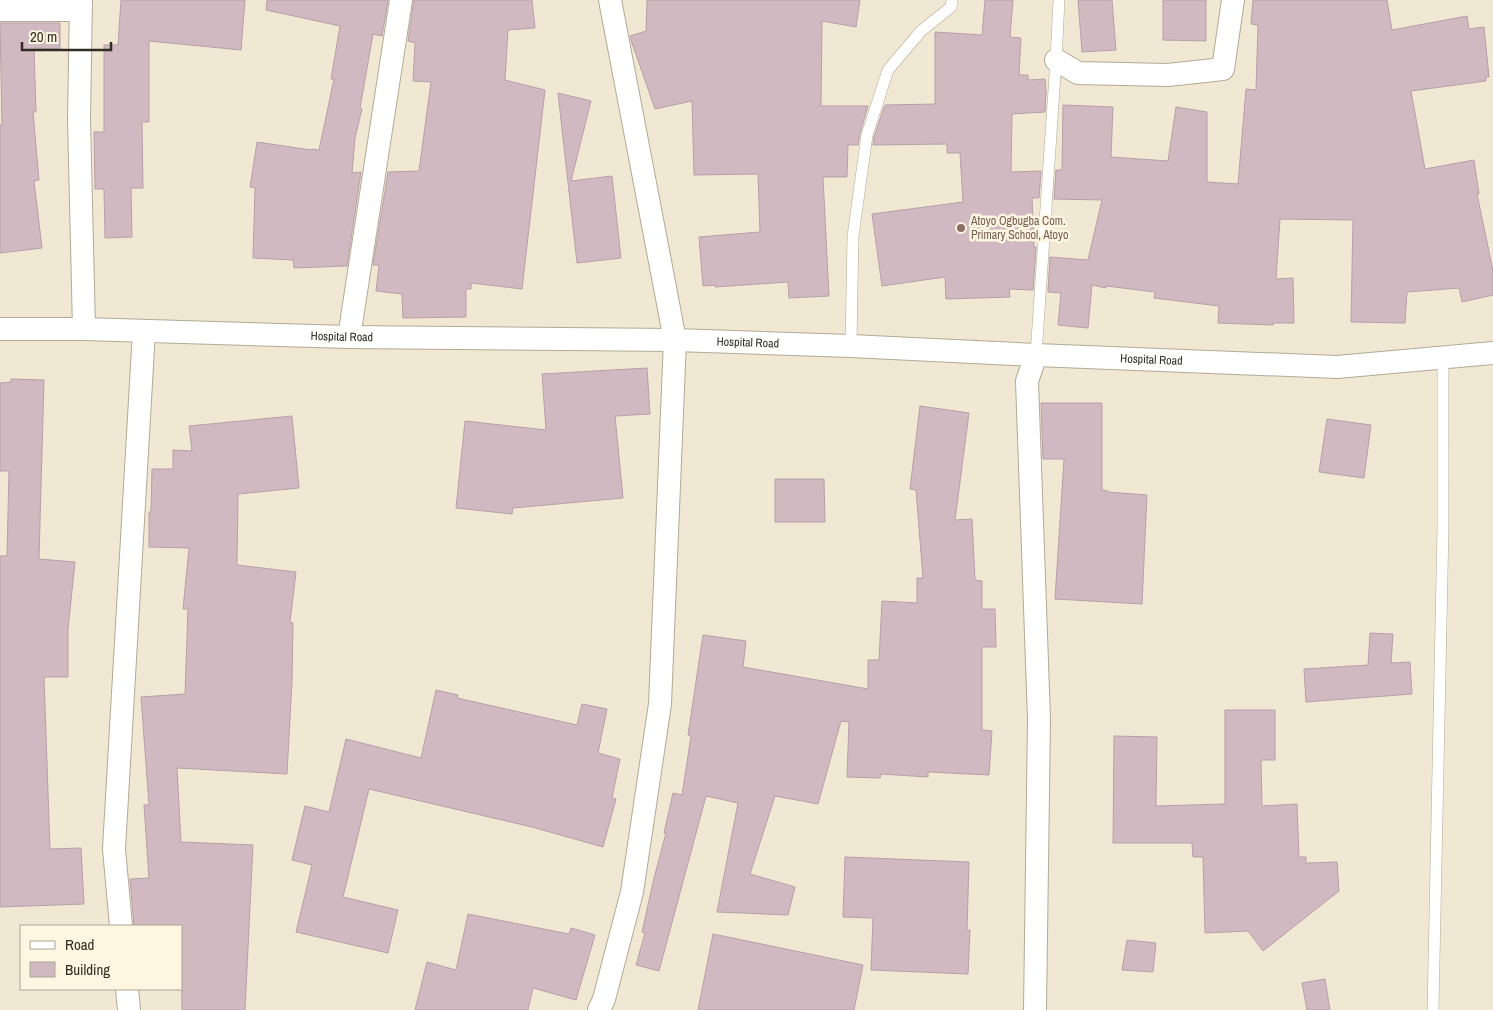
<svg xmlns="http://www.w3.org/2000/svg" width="1493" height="1010" font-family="'Archivo Narrow',sans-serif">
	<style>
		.building { fill: #d1b9c1; stroke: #b79fa8 }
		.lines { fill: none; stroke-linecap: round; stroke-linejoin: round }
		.lane-casing { stroke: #b2aa96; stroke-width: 12 }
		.street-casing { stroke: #b2aa96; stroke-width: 24 }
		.lane { stroke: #fff; stroke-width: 11 }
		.street { stroke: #fff; stroke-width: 22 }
		.education-dot { fill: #8d6e63; stroke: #fef6e0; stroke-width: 2 }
		.labels { text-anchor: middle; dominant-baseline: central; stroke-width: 5; stroke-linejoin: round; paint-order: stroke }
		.education-label { font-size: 12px; fill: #785e54; stroke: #fef6e0; text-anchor: start }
		.street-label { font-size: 12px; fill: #312d25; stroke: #fef6e0 }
	</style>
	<rect width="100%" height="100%" fill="#f1e8d3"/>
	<path class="building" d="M 121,0 L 245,0 L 241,50 L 149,41 L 149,122 L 142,122 L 143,188 L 131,188 L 132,237 L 105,238 L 104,189 L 95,189 L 94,132 L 104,132 L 104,45 L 118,45 Z
		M 267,0 L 388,0 L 382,36 L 373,34 L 360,108 L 362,109 L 355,138 L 352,173 L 361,172 L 347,266 L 294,268 L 293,260 L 253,258 L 255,188 L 250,187 L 257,142 L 311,150 L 312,149 L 319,150 L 334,79 L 331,79 L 340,26 L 266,10 Z
		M 414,0 L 532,0 L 535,28 L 508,30 L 505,80 L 545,90 L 522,289 L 471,283 L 471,289 L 466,289 L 466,317 L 403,318 L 402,294 L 376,291 L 379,265 L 373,265 L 388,172 L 419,171 L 431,82 L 413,81 L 415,43 L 408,41 Z
		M 647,0 L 860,0 L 856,27 L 822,21 L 821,106 L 868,106 L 860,133 L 858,145 L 848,145 L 847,177 L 823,177 L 829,296 L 789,298 L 788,282 L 715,287 L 715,285 L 703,286 L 699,237 L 760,232 L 758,174 L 694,175 L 692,101 L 655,109 L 632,43 L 630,36 L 646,31 Z
		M 985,0 L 1013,0 L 1010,37 L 1021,38 L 1019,75 L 1028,75 L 1028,80 L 1045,79 L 1046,91 L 1045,112 L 1012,114 L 1011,172 L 1041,171 L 1039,198 L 1032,198 L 1034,247 L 1036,247 L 1033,290 L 1009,289 L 1010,297 L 946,299 L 945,277 L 882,286 L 872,214 L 963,202 L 960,153 L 947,153 L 947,144 L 873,145 L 874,137 L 884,107 L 885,107 L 885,105 L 935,104 L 935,32 L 982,35 Z
		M 1078,0 L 1112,0 L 1116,50 L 1082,52 Z
		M 1163,0 L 1206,0 L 1206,41 L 1163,40 Z
		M 1253,0 L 1387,0 L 1392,30 L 1467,16 L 1469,29 L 1484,27 L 1489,77 L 1486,77 L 1486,81 L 1411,91 L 1425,169 L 1474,160 L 1479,194 L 1477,194 L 1493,271 L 1493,295 L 1462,302 L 1459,288 L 1407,292 L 1405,323 L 1351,322 L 1353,220 L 1280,219 L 1276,279 L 1293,278 L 1294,323 L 1273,323 L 1273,325 L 1218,323 L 1219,306 L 1154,298 L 1155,292 L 1106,286 L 1106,288 L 1092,285 L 1088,328 L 1058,325 L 1061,293 L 1048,292 L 1050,257 L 1088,260 L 1102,200 L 1054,199 L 1056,170 L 1062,170 L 1063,105 L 1113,107 L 1111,157 L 1168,161 L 1176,107 L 1207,112 L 1207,182 L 1238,184 L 1246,89 L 1256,90 L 1258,25 L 1251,24 Z
		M 0,23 L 60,23 L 60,49 L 34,48 L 36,112 L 33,112 L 39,180 L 34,181 L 42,248 L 0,253 L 0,125 L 2,125 Z
		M 558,93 L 591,101 L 571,181 L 612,176 L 621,258 L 577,263 Z
		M 647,368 L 650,414 L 615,416 L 623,498 L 513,508 L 512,514 L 456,508 L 465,421 L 546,430 L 542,374 Z
		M 11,379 L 44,380 L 39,559 L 75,562 L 68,629 L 68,677 L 44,677 L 50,849 L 81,848 L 84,904 L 0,907 L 0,556 L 7,556 L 9,471 L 0,471 L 0,383 L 11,382 Z
		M 1041,403 L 1102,403 L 1102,490 L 1108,491 L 1108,492 L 1147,495 L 1142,604 L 1055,599 L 1064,459 L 1043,459 Z
		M 920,406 L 969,413 L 955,520 L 972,519 L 975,580 L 982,581 L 982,609 L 995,609 L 996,647 L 982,647 L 982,730 L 992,731 L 989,775 L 928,772 L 928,777 L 881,774 L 880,778 L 847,777 L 849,722 L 841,721 L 818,804 L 775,796 L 750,874 L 795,887 L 788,915 L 717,912 L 738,803 L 706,796 L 659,971 L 636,965 L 645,933 L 642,932 L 654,878 L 666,833 L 664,833 L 673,793 L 682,795 L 691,736 L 688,735 L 703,635 L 746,641 L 743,667 L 868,689 L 868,660 L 879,660 L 882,601 L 917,603 L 917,578 L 923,578 L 916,490 L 910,489 Z
		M 292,416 L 299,488 L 238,494 L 237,565 L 296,572 L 290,622 L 293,623 L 292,681 L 287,774 L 177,768 L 181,842 L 253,845 L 245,1010 L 182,1010 L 181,926 L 134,926 L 130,879 L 149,878 L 144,805 L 149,805 L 141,697 L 185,694 L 188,609 L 183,609 L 189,548 L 149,547 L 149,512 L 151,512 L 152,469 L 173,469 L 173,450 L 192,451 L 189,426 Z
		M 1327,419 L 1371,425 L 1364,478 L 1319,472 Z
		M 775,479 L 824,479 L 825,522 L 775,522 Z
		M 1370,633 L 1393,634 L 1391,663 L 1410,662 L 1412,694 L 1306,702 L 1304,669 L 1368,665 Z
		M 436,690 L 458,695 L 457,698 L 577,725 L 582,704 L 607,709 L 598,753 L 620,759 L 612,798 L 616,799 L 603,847 L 532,827 L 369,789 L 343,897 L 398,910 L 388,953 L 296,932 L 312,865 L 292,860 L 305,806 L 329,812 L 346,739 L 421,758 Z
		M 1225,710 L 1275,710 L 1275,760 L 1261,760 L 1262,806 L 1297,804 L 1299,857 L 1306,857 L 1306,863 L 1337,862 L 1339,891 L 1263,951 L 1248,931 L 1205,933 L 1203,857 L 1193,857 L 1192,843 L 1113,843 L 1114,736 L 1157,737 L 1156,806 L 1225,804 Z
		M 845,857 L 969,862 L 967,930 L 970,930 L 968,974 L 871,970 L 873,918 L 843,917 Z
		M 468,914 L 569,934 L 571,928 L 595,935 L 576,1000 L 533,988 L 528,1010 L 415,1010 L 427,962 L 456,970 Z
		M 713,934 L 863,965 L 854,1010 L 698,1010 Z
		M 1127,940 L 1156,943 L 1153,972 L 1122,970 Z
		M 1325,979 L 1330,1010 L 1307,1010 L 1302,983 Z"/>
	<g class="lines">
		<defs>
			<path id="lane" d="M 851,346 L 853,236 L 867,135 L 888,70 L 921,31 L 951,7 L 952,0
				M 1036,355 L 1056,60 L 1059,0
				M 1433,1010 L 1443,527 L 1443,357"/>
			<g id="street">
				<path d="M 81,0 L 79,119 L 84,329"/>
				<path d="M 0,10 L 80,10"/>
				<path d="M 1056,60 L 1078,73 L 1168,75 L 1223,69 L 1233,0"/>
				<path id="s1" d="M 0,329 L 84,329 L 349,337 L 675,340 L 851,346 L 1036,355 L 1337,367 L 1493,353"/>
				<path d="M 349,337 L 401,0"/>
				<path d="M 121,926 L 114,849 L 144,331"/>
				<path d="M 127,989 L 129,1010"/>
				<path d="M 599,1010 L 604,999 L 632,892 L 660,704 L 675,340 L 610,0"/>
				<path d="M 1035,1010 L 1039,719 L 1027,381 L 1036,355"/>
			</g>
		</defs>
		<use href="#lane" class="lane-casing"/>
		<use href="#street" class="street-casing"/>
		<use href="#lane" class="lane"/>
		<use href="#street" class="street"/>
	</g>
	<circle class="education-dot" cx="961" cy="228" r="5"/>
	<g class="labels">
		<g class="education-label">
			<text x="971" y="221">Atoyo Ogbugba Com.<tspan x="971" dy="14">Primary School, Atoyo</tspan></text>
		</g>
		<g class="street-label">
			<text stroke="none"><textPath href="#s1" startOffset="342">Hospital Road</textPath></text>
			<text stroke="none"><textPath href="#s1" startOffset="748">Hospital Road</textPath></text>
			<text stroke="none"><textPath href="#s1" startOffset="1152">Hospital Road</textPath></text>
		</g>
	</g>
	<rect x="20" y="925" width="162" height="65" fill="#fef6e0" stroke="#aca695"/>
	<rect x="30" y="941" width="25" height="8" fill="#ffffff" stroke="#aca695"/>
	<text x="65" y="950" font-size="15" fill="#312d25">Road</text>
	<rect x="30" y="962" width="25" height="15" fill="#d1b9c1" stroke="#aca695"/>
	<text x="65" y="975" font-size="15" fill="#312d25">Building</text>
	<path d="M22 42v8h89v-8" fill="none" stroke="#312d25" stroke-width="2.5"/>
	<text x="30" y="42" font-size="15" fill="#312d25" stroke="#fef6e0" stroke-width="4" paint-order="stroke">20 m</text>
</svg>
